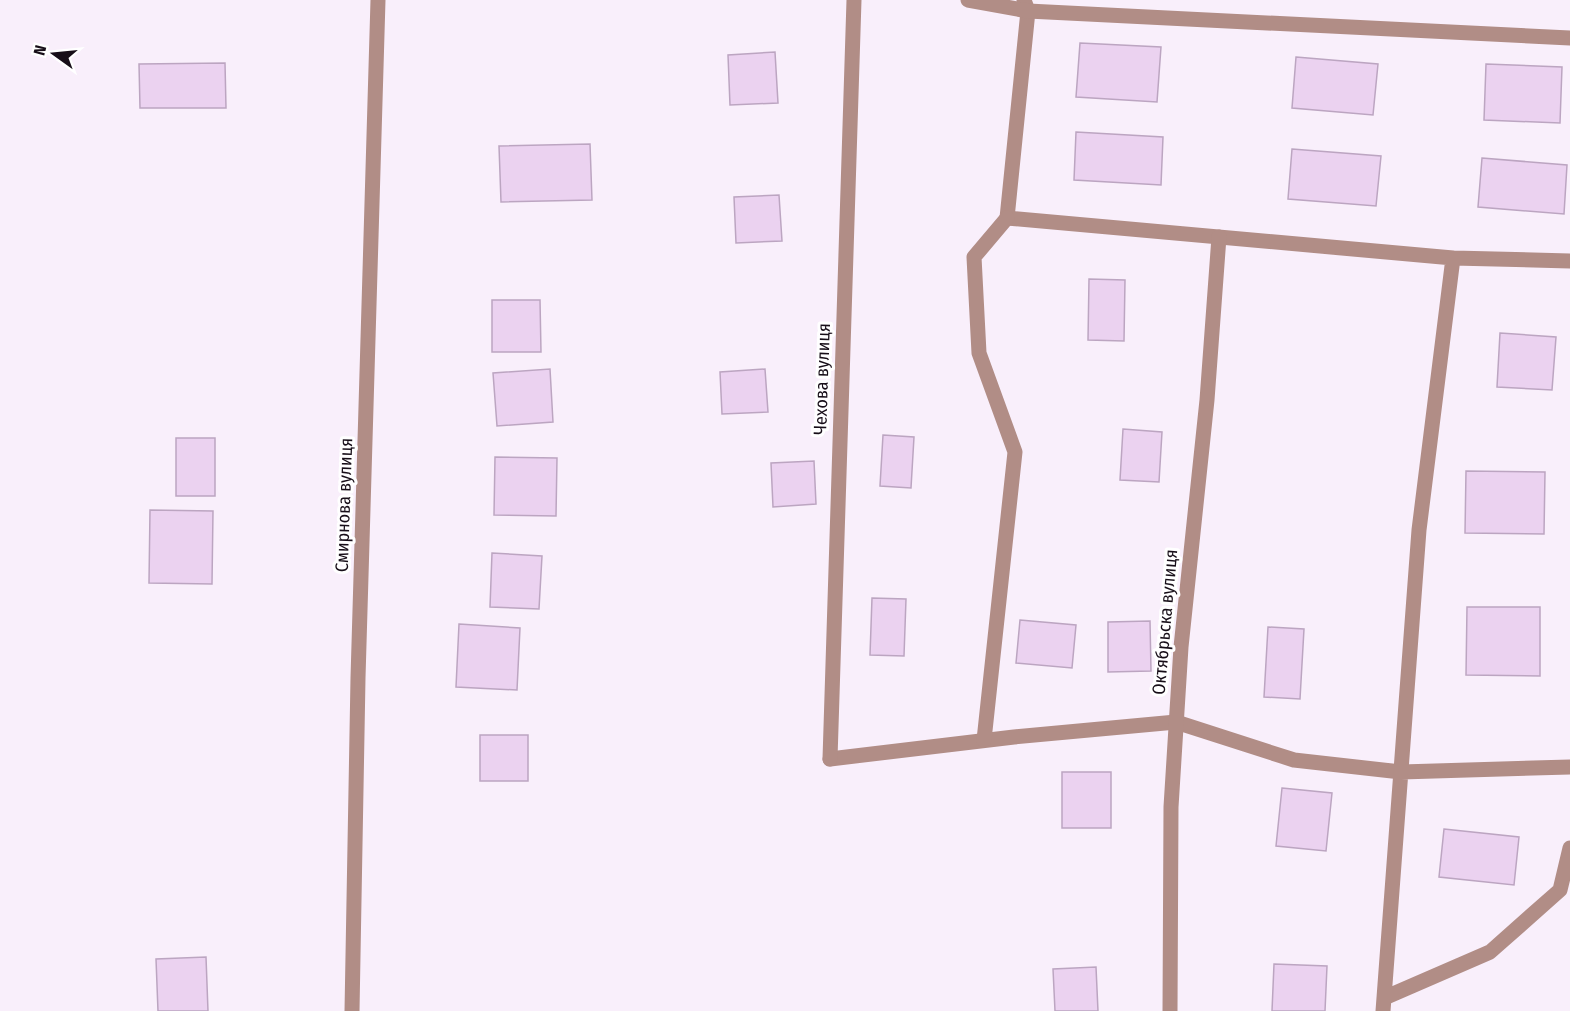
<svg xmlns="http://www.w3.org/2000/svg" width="1570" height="1011" font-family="'Fira Sans Condensed',sans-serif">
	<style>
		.building { fill: #ebd2f0; stroke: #bca5c1; stroke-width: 1.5 }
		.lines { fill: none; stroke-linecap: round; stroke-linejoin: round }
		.service { stroke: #b18d86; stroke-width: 15 }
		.minor { stroke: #b18d86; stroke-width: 15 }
		.labels { text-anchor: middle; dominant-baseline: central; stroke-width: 6; stroke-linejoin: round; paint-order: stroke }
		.street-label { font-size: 18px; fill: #170e18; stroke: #fff }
	</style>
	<rect width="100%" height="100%" fill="#f9effb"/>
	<path class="building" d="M 1080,43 L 1161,47 L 1157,102 L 1076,97 Z
		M 775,52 L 778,103 L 730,105 L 728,55 Z
		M 1296,57 L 1378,64 L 1373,115 L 1292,108 Z
		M 225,63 L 226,108 L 140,108 L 139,64 Z
		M 1486,64 L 1562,67 L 1560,123 L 1484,120 Z
		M 1076,132 L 1163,137 L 1161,185 L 1074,180 Z
		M 590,144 L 592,200 L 501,202 L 499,146 Z
		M 1292,149 L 1381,156 L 1376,206 L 1288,199 Z
		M 1482,158 L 1567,165 L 1564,214 L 1478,207 Z
		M 779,195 L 782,241 L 736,243 L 734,197 Z
		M 1089,279 L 1125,280 L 1124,341 L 1088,340 Z
		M 492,300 L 540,300 L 541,352 L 492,352 Z
		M 1500,333 L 1556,337 L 1552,390 L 1497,387 Z
		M 550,369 L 553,422 L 497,426 L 493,373 Z
		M 765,369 L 768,412 L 722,414 L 720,372 Z
		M 1123,429 L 1162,432 L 1159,482 L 1120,480 Z
		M 883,435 L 914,437 L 911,488 L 880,486 Z
		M 176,438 L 215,438 L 215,496 L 176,496 Z
		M 495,457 L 557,458 L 556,516 L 494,515 Z
		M 814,461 L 816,504 L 773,507 L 771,463 Z
		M 1466,471 L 1545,472 L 1544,534 L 1465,533 Z
		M 150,510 L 213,511 L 212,584 L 149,583 Z
		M 492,553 L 542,556 L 539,609 L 490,607 Z
		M 872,598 L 906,599 L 904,656 L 870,655 Z
		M 1467,607 L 1540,607 L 1540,676 L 1466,675 Z
		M 1020,620 L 1076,625 L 1072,668 L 1016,663 Z
		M 1150,621 L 1151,671 L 1108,672 L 1108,622 Z
		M 459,624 L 520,628 L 517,690 L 456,687 Z
		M 1268,627 L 1304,629 L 1300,699 L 1264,697 Z
		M 480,735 L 528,735 L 528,781 L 480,781 Z
		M 1062,772 L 1111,772 L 1111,828 L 1062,828 Z
		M 1282,788 L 1332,793 L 1326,851 L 1276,846 Z
		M 1444,829 L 1519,837 L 1514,885 L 1439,877 Z
		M 206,957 L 208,1011 L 158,1011 L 156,959 Z
		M 1274,964 L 1327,966 L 1325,1011 L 1272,1011 Z
		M 1096,967 L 1098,1011 L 1055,1011 L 1053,969 Z"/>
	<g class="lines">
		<path class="service" d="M 1024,0 L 1028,11 L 1007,218 L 1453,258 L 1570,261
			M 830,759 L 1014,737 L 1176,722 L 1294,760 L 1401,772 L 1570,767
			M 1384,998 L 1490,952 L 1560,890 L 1570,848
			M 1383,1011 L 1419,530 L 1453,258"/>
		<path class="minor" d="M 968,0 L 1028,11 L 1570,38
			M 984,740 L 1015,452 L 979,353 L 974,257 L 1007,218
			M 830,759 L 854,0
			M 352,1011 L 358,678 L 378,0
			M 1170,1011 L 1171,807 L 1181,647 L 1207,400 L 1219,237"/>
	</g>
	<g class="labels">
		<g class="street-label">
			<text transform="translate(822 379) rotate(-88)">Чехова вулиця</text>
			<text transform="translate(344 505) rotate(-88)">Смирнова вулиця</text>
			<text transform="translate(1165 622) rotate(-85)">Октябрьска вулиця</text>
		</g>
	</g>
	<g transform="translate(54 54) rotate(285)" stroke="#ffffff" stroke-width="4.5" paint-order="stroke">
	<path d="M0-4.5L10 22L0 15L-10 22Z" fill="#170e18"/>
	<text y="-9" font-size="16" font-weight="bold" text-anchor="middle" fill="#170e18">N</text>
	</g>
</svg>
